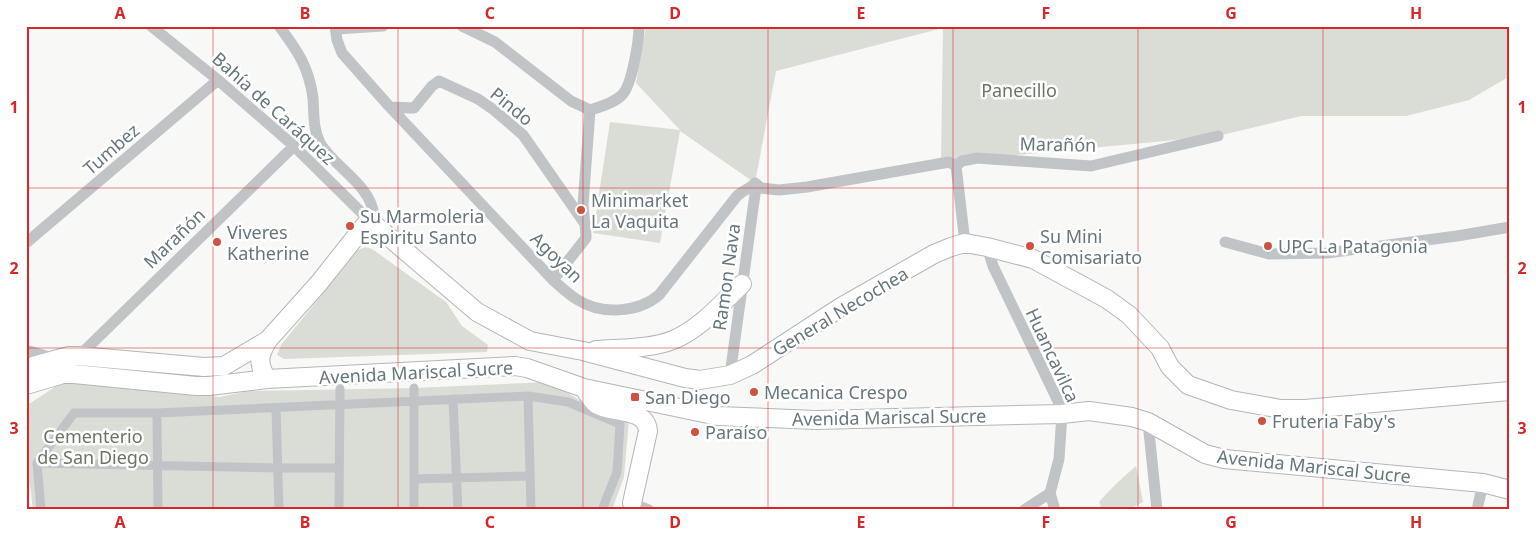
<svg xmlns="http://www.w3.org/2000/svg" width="1536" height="536" font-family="'Noto Sans',sans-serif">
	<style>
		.green { fill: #d9ddd6 }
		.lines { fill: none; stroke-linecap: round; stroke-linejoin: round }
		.primary-casing { stroke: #b2b7b9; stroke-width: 20 }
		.pedestrian { stroke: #c0c4c7; stroke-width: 9 }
		.minor { stroke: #c0c4c7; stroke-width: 11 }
		.primary { stroke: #fff; stroke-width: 18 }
		.grid { fill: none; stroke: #d62828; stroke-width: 1; stroke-opacity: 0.55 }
		.poi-dot { fill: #cf513f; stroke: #fff; stroke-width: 2 }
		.labels { text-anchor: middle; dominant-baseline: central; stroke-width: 5; stroke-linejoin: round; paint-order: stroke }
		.park-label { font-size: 18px; fill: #6a7665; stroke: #fff }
		.street-label { font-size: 18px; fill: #66767d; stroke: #fff }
		.poi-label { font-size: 18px; fill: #66767d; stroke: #fff; text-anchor: start }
		.neatline { fill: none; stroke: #d62828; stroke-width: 2 }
		.grid-label { font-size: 16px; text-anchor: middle; font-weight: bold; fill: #d62828 }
	</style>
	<rect width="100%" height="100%" fill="#f8f8f6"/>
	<path class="green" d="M 646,26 L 1510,26 L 1510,76 L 1469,100 L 1406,116 L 1301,116 L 1218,136 L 941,162 L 943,28 L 776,71 L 755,183 L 680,131 L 660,243 L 593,233 L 610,122 L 680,130 L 636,83 Z
		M 365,247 L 372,249 L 446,302 L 462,326 L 488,345 L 487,352 L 284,359 L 277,355 L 281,345 L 358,250 Z
		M 89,382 L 219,397 L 249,391 L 414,388 L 550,382 L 591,407 L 629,420 L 624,477 L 612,510 L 33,510 L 26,454 L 26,406 L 61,383 Z
		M 1136,466 L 1143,502 L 1128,510 L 1094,510 L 1101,506 L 1099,502 C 1110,489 1123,477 1136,466 Z"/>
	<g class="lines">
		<defs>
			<path id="primary" d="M 596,350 C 619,348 651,349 673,340 C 700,329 721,304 742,284
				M 26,368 L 69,356 L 79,356 L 204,367 L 224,366 L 268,340 L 319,283 L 369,220 L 477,312 L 530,341 L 583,351 L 685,378 L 700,380 L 730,375 L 752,365 L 841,307 L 934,254 L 951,247 L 965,243 L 987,247 L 1033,259 L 1107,299 L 1129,315 L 1160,348 L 1170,367 L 1188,385 L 1231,400 L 1281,409 L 1305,409 L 1510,391
				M 267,379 C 257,363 259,355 268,340
				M 26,385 L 63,374 L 74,374 L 196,386 L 209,386 L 267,379 L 515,366 L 527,368 L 584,388 L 718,416 L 816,420 L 1062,414 L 1089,411 L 1132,417 L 1148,422 L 1205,454 L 1224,459 L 1483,483 L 1510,490
				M 584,388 C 587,393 591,400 596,404 C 612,414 646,407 648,431 L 632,503"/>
		</defs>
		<use href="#primary" class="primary-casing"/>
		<path class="pedestrian" d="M 414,388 L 414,510
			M 528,396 L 531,510
			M 453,399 L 458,510
			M 276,408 L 279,510
			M 157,413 L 158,510
			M 37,463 L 278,468 L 338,468
			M 414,479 L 530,476
			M 41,510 L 37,463 L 74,413 L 157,413 L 528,396 L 568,402 L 620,424 L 617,472 L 602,510
			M 339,510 L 340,389"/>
		<path class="minor" d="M 151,26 L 218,80 L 294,146 L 369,220 L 374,215 C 370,184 335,168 320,143 C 313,129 314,113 313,98 C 309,67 297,50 279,26
			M 335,26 L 337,40 L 342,53 L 388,105 L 553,280 C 561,287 569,295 578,300 C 601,315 638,313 659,295 L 737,196 C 743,190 750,189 755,183
			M 462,26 L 495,42 L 571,101 L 590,110 C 600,107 614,103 622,95 C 632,85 639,41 639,26
			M 336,29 L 383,26
			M 390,107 L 414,108 L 432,86 L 439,81 L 478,99 L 494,110 L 523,135 L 583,221 L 586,223
			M 956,166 L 962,161 L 977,158 L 1091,166 L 1218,136
			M 755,183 L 761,188 L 779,190 L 807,187 L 949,162 L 956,166 L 965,243
			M 1225,242 L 1269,254 L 1327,253 L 1457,236 L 1510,227
			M 26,243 L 218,80
			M 987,247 L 993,266 L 1058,401 L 1062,414 L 1059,459 L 1050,493 L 1055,510
			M 553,280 L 586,238 L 586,235 L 583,205 L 590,110
			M 26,350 L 56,359
			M 79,356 L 294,146
			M 730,375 L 755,194 L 755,183
			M 1148,422 L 1157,510
			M 630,510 L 632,503 L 649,510
			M 1024,510 L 1050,493
			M 1477,510 L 1483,483"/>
		<use href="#primary" class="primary"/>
	</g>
	<path class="grid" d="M 213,26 L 213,510M 398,26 L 398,510M 583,26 L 583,510M 768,26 L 768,510M 953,26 L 953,510M 1138,26 L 1138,510M 1323,26 L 1323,510M 26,188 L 1510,188M 26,348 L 1510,348"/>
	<g class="poi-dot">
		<circle cx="581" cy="210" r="5"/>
		<circle cx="350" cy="226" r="5"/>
		<circle cx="217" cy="242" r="5"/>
		<circle cx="1030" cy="246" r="5"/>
		<circle cx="1268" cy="246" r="5"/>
		<circle cx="754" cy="392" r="5"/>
		<rect x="630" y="392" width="10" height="10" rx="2.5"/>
		<circle cx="1262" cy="421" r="5"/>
		<circle cx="695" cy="432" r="5"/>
	</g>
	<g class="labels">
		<g class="park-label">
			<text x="1019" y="90">Panecillo</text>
			<text x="93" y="436">Cementerio<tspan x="93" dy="21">de San Diego</tspan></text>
		</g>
		<g class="street-label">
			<text transform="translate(512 106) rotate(39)">Pindo</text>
			<text transform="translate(274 108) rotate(42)">Bahía de Caráquez</text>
			<text transform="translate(1058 144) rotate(1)">Marañón</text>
			<text transform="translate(111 149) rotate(-41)">Tumbez</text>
			<text transform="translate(174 238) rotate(-44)">Marañón</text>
			<text transform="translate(557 257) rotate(44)">Agoyan</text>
			<text transform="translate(726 277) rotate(-82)">Ramon Nava</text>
			<text transform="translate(840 311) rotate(-31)">General Necochea</text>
			<text transform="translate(1053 355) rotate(65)">Huancavilca</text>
			<text transform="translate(416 372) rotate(-3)">Avenida Mariscal Sucre</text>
			<text transform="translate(889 417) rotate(-1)">Avenida Mariscal Sucre</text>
			<text transform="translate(1314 466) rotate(6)">Avenida Mariscal Sucre</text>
		</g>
		<g class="poi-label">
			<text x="591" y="200">Minimarket<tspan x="591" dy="21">La Vaquita</tspan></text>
			<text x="360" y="216">Su Marmoleria<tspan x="360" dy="21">Espiritu Santo</tspan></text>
			<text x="227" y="232">Viveres<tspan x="227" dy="21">Katherine</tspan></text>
			<text x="1040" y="236">Su Mini<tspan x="1040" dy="21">Comisariato</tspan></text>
			<text x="1278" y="246">UPC La Patagonia</text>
			<text x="764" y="392">Mecanica Crespo</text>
			<text x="645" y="397">San Diego</text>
			<text x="1272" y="421">Fruteria Faby's</text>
			<text x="705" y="432">Paraíso</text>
		</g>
	</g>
	<rect width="1536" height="536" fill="none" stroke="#ffffff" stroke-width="55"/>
	<rect x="28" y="28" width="1480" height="480" class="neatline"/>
	<g class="grid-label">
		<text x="120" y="19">A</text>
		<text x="305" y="19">B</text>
		<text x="490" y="19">C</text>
		<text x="675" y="19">D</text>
		<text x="861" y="19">E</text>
		<text x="1046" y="19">F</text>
		<text x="1231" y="19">G</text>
		<text x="1416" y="19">H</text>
		<text x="14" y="113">1</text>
		<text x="1522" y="113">1</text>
		<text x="14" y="274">2</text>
		<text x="1522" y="274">2</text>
		<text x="14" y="434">3</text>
		<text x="1522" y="434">3</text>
		<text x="120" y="528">A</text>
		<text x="305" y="528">B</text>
		<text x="490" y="528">C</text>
		<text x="675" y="528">D</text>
		<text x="861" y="528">E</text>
		<text x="1046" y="528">F</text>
		<text x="1231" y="528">G</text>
		<text x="1416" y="528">H</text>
	</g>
</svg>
